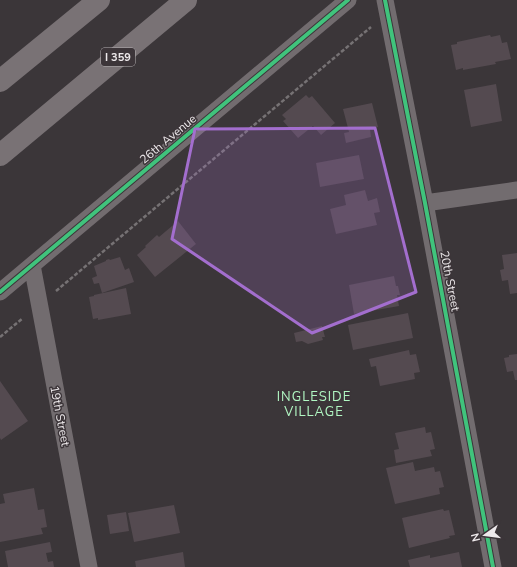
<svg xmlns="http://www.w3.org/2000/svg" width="517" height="567" viewBox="0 0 517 567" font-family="'Nunito Sans',sans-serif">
	<rect width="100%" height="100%" fill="#3b3639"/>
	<path fill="#544a50" d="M490 35 491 37 500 35 502 43 507 42 511 59 495 62 496 64 463 70V68L456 70 451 45 457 44V42Z
		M496 84 502 121 471 127 464 90Z
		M306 95 309 98 312 96 335 123 321 135 313 126 298 138 283 121 286 119 282 115Z
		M372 103 378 127 370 129 371 137 346 143 344 133 349 132 343 109Z
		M359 155 364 179 320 187 316 163Z
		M365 190 368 201 377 198 380 212 374 213 377 225 336 234 330 209 346 205 344 195Z
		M178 221 196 244 155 277 137 255 146 247 145 246 157 235 159 237Z
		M517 253V293L510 294 508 280 502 281 500 270 504 269 502 255Z
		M120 257 125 270 129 268 134 282 102 293 99 283 94 284 92 278 97 276 94 266 106 261V260L109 259 110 260Z
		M394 276 396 286H398L400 295H397L399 306 354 314 349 285Z
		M126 288 131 314 98 320V318L93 319 89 297 94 296V295Z
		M408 313 413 338 353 350 348 325Z
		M322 326 325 337H322L323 340 308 344 302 341 296 342 294 333Z
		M409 350 410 355 416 354 420 372 414 373 415 379 380 386 376 366 371 367 369 359Z
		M517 354V380H515L513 371 507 372 504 358 509 357V355Z
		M0 381 28 421 1 440 0 438Z
		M425 427 426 433 431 432 435 449 430 450 432 456 396 463 394 450 399 449 395 433Z
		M413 462 415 471 434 467 435 472 440 471 444 487 439 488 440 494 395 504 386 468Z
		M34 488 38 510 44 509 47 527 41 528 43 534 0 542V504L5 503 3 494Z
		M174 505 180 533 134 542 128 513Z
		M443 509 444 511 449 510 455 535 449 536 450 538 409 548 402 518Z
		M126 512 129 531 110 534 107 515Z
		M50 542 52 552 46 553 48 562 53 561 54 567H8L5 551Z
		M183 552 185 567H136L135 561Z
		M459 552 462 567H410L408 560 430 555V558Z"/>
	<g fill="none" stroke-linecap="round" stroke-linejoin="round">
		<path stroke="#767274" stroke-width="2.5" stroke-dasharray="4 2" stroke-linecap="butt" d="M56 291 371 27
			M0 337 23 318"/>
		<path stroke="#726c6f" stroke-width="17" d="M385 0 425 203 493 567
			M425 203 517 190
			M32 265 89 567
			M0 292 348 0"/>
		<path stroke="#797275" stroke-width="22" d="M0 81 99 0
			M0 155 186 0"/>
		<defs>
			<path id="cycleway" d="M385 0 425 203 493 567
				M0 292 348 0"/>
		</defs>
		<use href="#cycleway" stroke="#3c3539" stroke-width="6"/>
		<use href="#cycleway" stroke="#40c37c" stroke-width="4"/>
	</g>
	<path fill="#a36ece" fill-opacity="0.2" stroke="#a36ece" stroke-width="3" stroke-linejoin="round" d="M375 128 416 292 312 333 172 239 195 129Z"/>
	<g text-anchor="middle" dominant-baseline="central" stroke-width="3" stroke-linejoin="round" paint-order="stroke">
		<rect fill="#3c3539" stroke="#b8b3b6" stroke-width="1" x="101" y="48" width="34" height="18" rx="3"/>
		<g font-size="11" font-weight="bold" fill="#ede9eb">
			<text x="118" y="57">I 359</text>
		</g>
		<g font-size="12" fill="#ede9eb" stroke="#3c3539">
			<text transform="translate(168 139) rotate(-40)">26th Avenue</text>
			<text transform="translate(450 281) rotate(79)">20th Street</text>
			<text transform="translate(60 416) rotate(79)">19th Street</text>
		</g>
		<g font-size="13" letter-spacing="1" fill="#b1f8c3" stroke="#3c3539">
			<text x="314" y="397">INGLESIDE<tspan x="314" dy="15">VILLAGE</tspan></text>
		</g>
	</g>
	<g transform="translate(485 535) rotate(256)" stroke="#3c3539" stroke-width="3" paint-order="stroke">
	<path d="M0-3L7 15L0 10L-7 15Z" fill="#ede9eb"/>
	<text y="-6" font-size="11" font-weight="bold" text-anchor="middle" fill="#ede9eb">N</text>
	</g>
</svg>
